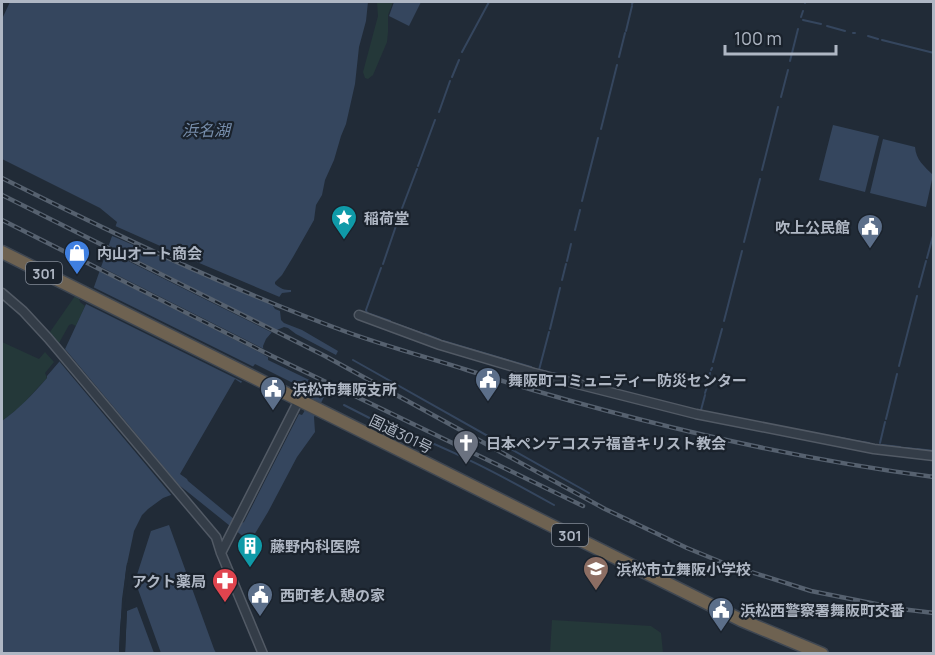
<svg xmlns="http://www.w3.org/2000/svg" width="935" height="655" viewBox="0 0 935 655" font-family="Manrope,'Noto Sans JP',sans-serif">
	<rect width="100%" height="100%" fill="#212b37"/>
	<path fill="#243839" d="M377 2H393L388 15V32L387 42 373 75 368 79 365 78 363 72 378 16Z
		M75 296 79 298 80 302 85 306 76 326 72 324 69 325 59 343 50 332Z
		M2 342 39 359 45 352 54 362 45 373 47 378 20 407 2 421Z
		M552 620 651 626 661 633 663 653H550Z"/>
	<path fill="#35465e" fill-rule="evenodd" d="M10 2H368L366 21 359 47 355 84 346 124 341 136 334 160 325 180 322 195 316 205 314 220 293 257 282 275 275 282V284C281 289 284 290 291 290V292L282 293 273 306 275 309 280 311 281 320 284 323 302 330 338 351 336 355 296 334 288 328 284 327 272 332 266 339 263 346 264 355 268 357V360L328 389 314 417 315 432 297 457 268 512 250 542 179 485 171 495 163 498 148 509 142 515 134 531 126 569 120 628 119 653H2V421C19 409 33 394 47 378V376L59 362 94 287 117 222 100 208 2 159V19ZM255 364 309 391V393L304 412 302 415 299 414 244 522 240 524 188 481 187 479 180 474 235 379 241 383Z
		M394 2H421L409 26 389 16Z
		M833 125 879 136 865 192 819 180Z
		M883 139 915 147C916 160 924 166 933 175L926 207 870 193Z
		M169 525 214 649 216 653H161L135 581 151 531Z
		M137 607 154 653 125 654 127 611Z"/>
	<path fill="#212b37" d="M113 225 185 257 282 298 277 306 282 309 110 235Z
		M106 245H108L279 332 275 334 106 250 105 249Z
		M99 266 266 350 267 353 271 358 97 270Z
		M91 286 256 368 254 370H252L245 383 84 303Z
		M65 349 179 485 173 497 59 361Z
		M127 563 130 564 124 609 127 608 125 653H119L122 599Z"/>
	<g fill="none" stroke-linecap="round" stroke-linejoin="round">
		<path stroke="#35465e" stroke-width="2" d="M805 3V2
			M632 4 633 2
			M801 17 803 11
			M803 20 821 24
			M827 26 845 31
			M626 31 632 6
			M853 33H855
			M868 36 878 39
			M882 40 934 53
			M462 52 489 2
			M619 57 625 33
			M790 61 798 29
			M452 77 459 60
			M781 97 788 70
			M439 112 450 81
			M601 129 617 65
			M418 166 435 120
			M762 170 778 107
			M582 201 598 138
			M401 211 417 169
			M575 230 580 210
			M744 242 760 179
			M927 258 934 232
			M567 261 571 244
			M383 264 398 220
			M381 268 366 310 367 313 390 321
			M562 280 566 264
			M919 287 926 261
			M724 321 742 251
			M393 323 421 333
			M550 329 560 288
			M425 334 440 340
			M443 341 531 367
			M353 360 589 493
			M713 362 722 329
			M899 366 917 296
			M539 370 549 332
			M539 370 548 372
			M711 370 712 368
			M552 373 558 374
			M561 375 590 383
			M708 381 710 373
			M705 393 708 384
			M344 405 393 430 396 429C450 448 504 477 554 505
			M701 410 705 395
			M886 419 897 374
			M836 437 851 440
			M855 441 869 443
			M880 443 885 422
			M882 445 900 447
			M905 448 915 449
			M917 449 934 451"/>
		<defs>
			<path id="minor" d="M2 293 23 311 48 338 216 537 221 553 263 654
				M359 315 440 345 534 373 696 414 874 449 934 456
				M221 553 299 400"/>
			<path id="highway" d="M2 252 741 620 822 654"/>
		</defs>
		<use href="#minor" stroke="#525a65" stroke-width="11"/>
		<use href="#highway" stroke="#3f4752" stroke-width="15"/>
		<use href="#minor" stroke="#343d48" stroke-width="8"/>
		<use href="#highway" stroke="#6e6251" stroke-width="12"/>
		<defs>
			<path id="rail" d="M2 178C114 234 227 288 344 331 385 346 426 357 467 370 619 418 775 456 934 477
				M2 195 325 356 605 509 687 548 726 564 811 591 901 609 934 613
				M2 220 272 356 583 506"/>
		</defs>
		<use href="#rail" stroke="#56616f" stroke-width="4.5"/>
		<use href="#rail" stroke="#1a222c" stroke-width="2" stroke-dasharray="7" stroke-linecap="butt"/>
	</g>
	<defs>
		<symbol id="sight-pin" viewBox="-11 -11 22 30"><path d="M0 17L-7.5 6A9.5 9.5 0 1 1 7.5 6Z" fill="#0f9aa8" stroke="#1a222c"/><path d="M0-6L1.8-2.2L6-1.7L2.9 1.2L3.7 5.4L0 3.3L-3.7 5.4L-2.9 1.2L-6-1.7L-1.8-2.2Z" fill="#fff"/></symbol>
		<symbol id="civic-pin" viewBox="-11 -11 22 30"><path d="M0 17L-7.5 6A9.5 9.5 0 1 1 7.5 6Z" fill="#5c6f8a" stroke="#1a222c"/><path d="M-.6-6.5H3V-4.5H.6V-3L4-1V1h2V6H-6V1h2V-1L-.6-3ZM-1.2 2.5V6h2.4V2.5Z" fill="#fff"/></symbol>
		<symbol id="shop-pin" viewBox="-11 -11 22 30"><path d="M0 17L-7.5 6A9.5 9.5 0 1 1 7.5 6Z" fill="#3f7fe0" stroke="#1a222c"/><path d="M-5-2.5h2.3a2.7 3.5 0 0 1 5.4 0H5L5.5 6h-11ZM-1.5-2.5h3a1.5 2.3 0 0 0-3 0Z" fill="#fff"/></symbol>
		<symbol id="church-pin" viewBox="-11 -11 22 30"><path d="M0 17L-7.5 6A9.5 9.5 0 1 1 7.5 6Z" fill="#6b7280" stroke="#1a222c"/><path d="M-1.2-6h2.4v3.5h3.3v2.4h-3.3V6h-2.4V-.1h-3.3v-2.4h3.3Z" fill="#fff"/></symbol>
		<symbol id="building-pin" viewBox="-11 -11 22 30"><path d="M0 17L-7.5 6A9.5 9.5 0 1 1 7.5 6Z" fill="#0f9aa8" stroke="#1a222c"/><path d="M-4-6H4V6H1V3H-1V6H-4ZM-2.5-4.3h1.7v1.8h-1.7ZM.8-4.3h1.7v1.8H.8ZM-2.5-1h1.7V.8h-1.7ZM.8-1h1.7V.8H.8Z" fill="#fff"/></symbol>
		<symbol id="school-pin" viewBox="-11 -11 22 30"><path d="M0 17L-7.5 6A9.5 9.5 0 1 1 7.5 6Z" fill="#8d6e63" stroke="#1a222c"/><path d="M0-5L7-2L0 1L-7-2ZM-4 1L0 2.5L4 1V4Q0 6-4 4Z" fill="#fff"/></symbol>
		<symbol id="pharmacy-pin" viewBox="-11 -11 22 30"><path d="M0 17L-7.5 6A9.5 9.5 0 1 1 7.5 6Z" fill="#e0444e" stroke="#1a222c"/><path d="M-2-6h4v4h4v4h-4v4h-4v-4h-4v-4h4Z" fill="#fff"/></symbol>
	</defs>
	<g fill-rule="evenodd">
		<use href="#sight-pin" x="329" y="203" width="30" height="40"/>
		<use href="#civic-pin" x="855" y="212" width="30" height="40"/>
		<use href="#shop-pin" x="62" y="238" width="30" height="40"/>
		<use href="#civic-pin" x="473" y="365" width="30" height="40"/>
		<use href="#civic-pin" x="258" y="374" width="30" height="40"/>
		<use href="#church-pin" x="451" y="428" width="30" height="40"/>
		<use href="#building-pin" x="235" y="531" width="30" height="40"/>
		<use href="#school-pin" x="581" y="554" width="30" height="40"/>
		<use href="#pharmacy-pin" x="210" y="566" width="30" height="40"/>
		<use href="#civic-pin" x="245" y="580" width="30" height="40"/>
		<use href="#civic-pin" x="706" y="595" width="30" height="40"/>
	</g>
	<g text-anchor="middle" dominant-baseline="central" stroke-width="4.5" stroke-linejoin="round" paint-order="stroke">
		<g fill="#1a222c" stroke="#828a96" stroke-width="1.5">
			<rect x="26" y="262" width="36" height="22" rx="4.5"/>
			<rect x="552" y="524" width="36" height="22" rx="4.5"/>
		</g>
		<g font-size="14" font-weight="bold" fill="#afb7c4">
			<text x="44" y="273">301</text>
			<text x="570" y="535">301</text>
		</g>
		<g font-size="15" font-weight="bold" fill="#afb7c4" stroke="#1a222c" text-anchor="start">
			<text x="364" y="218">稲荷堂</text>
			<text x="850" y="227" text-anchor="end">吹上公民館</text>
			<text x="97" y="253">内山オート商会</text>
			<text x="508" y="380">舞阪町コミュニティー防災センター</text>
			<text x="292" y="389">浜松市舞阪支所</text>
			<text x="486" y="443">日本ペンテコステ福音キリスト教会</text>
			<text x="270" y="546">藤野内科医院</text>
			<text x="616" y="569">浜松市立舞阪小学校</text>
			<text x="206" y="581" text-anchor="end">アクト薬局</text>
			<text x="280" y="595">西町老人憩の家</text>
			<text x="740" y="610">浜松西警察署舞阪町交番</text>
		</g>
		<g font-size="15" fill="#afb7c4" stroke="#1a222c">
			<text transform="translate(401 434) rotate(26)">国道301号</text>
		</g>
		<g font-size="16" font-style="italic" fill="#778eac" stroke="#1a222c">
			<text x="206" y="130">浜名湖</text>
		</g>
	</g>
	<rect width="935" height="655" fill="none" stroke="#afb7c4" stroke-width="6"/>
	<path d="M725 45v9h111v-9" fill="none" stroke="#afb7c4" stroke-width="3"/>
	<text x="734" y="45" font-size="18" fill="#afb7c4" stroke="#1a222c" stroke-width="4.5" paint-order="stroke">100 m</text>
</svg>
